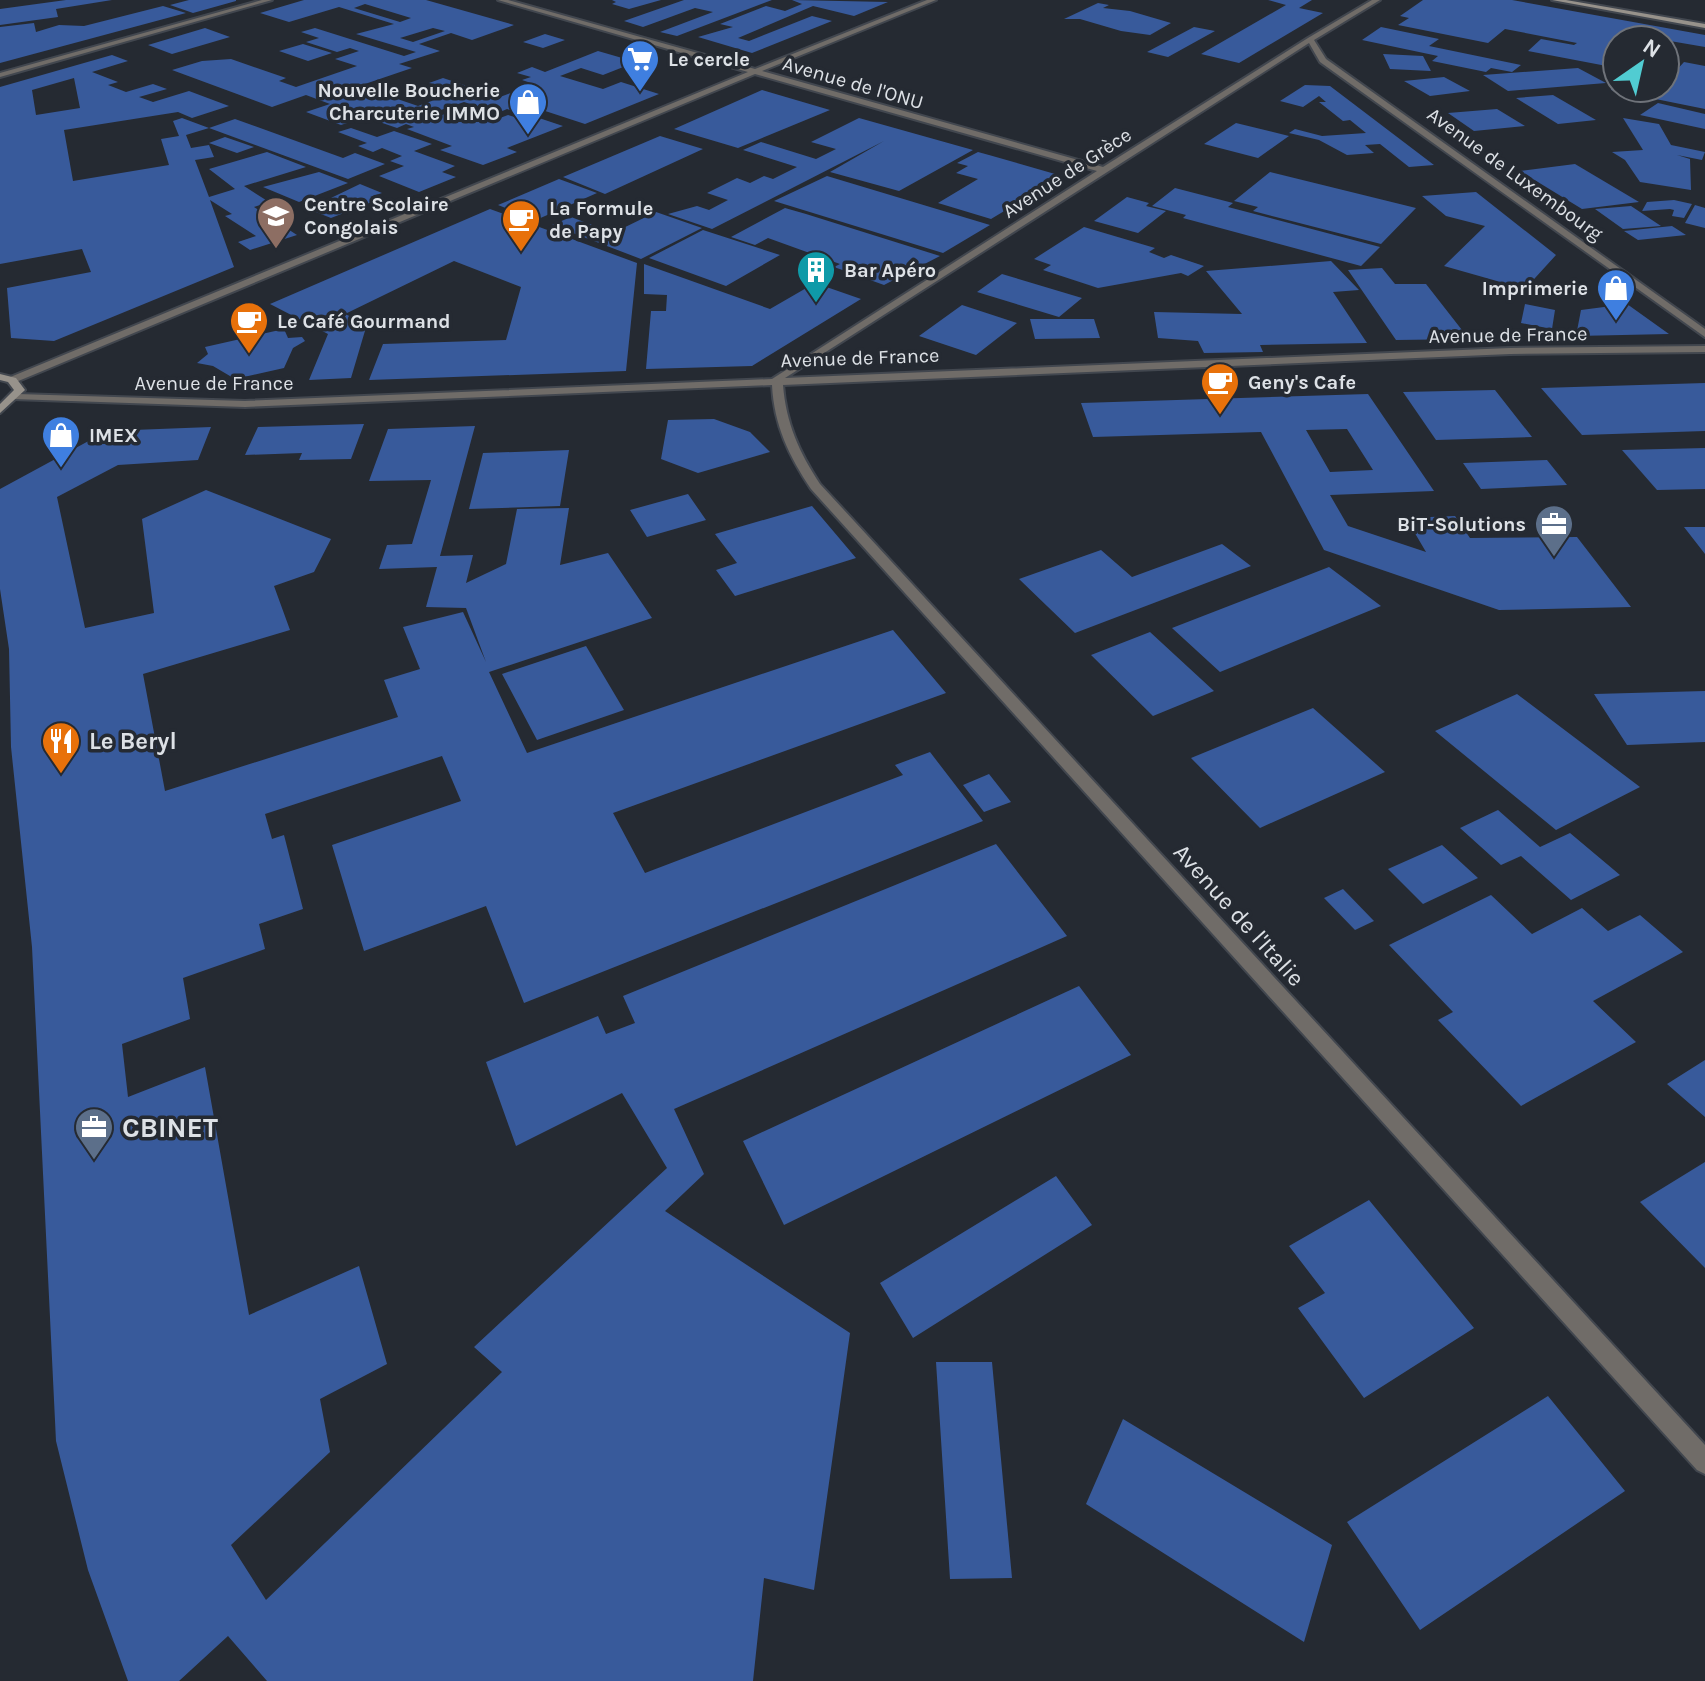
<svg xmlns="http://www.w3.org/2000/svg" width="1705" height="1681" viewBox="0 0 1705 1681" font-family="Karla,sans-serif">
	<rect width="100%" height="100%" fill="#252a32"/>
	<path fill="#385a9b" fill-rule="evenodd" d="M112 0 56 9 58 17 0 25V9L66 0Z
		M189 0H236V1L193 13 170 5Z
		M304 0H426L514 25 472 40 451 33 419 44 440 51 399 64 412 68 359 86 418 106 456 92 429 83 443 78 500 97 534 84 522 80 531 77 517 73 532 67 545 72 598 51 636 62 603 75 581 68 560 76 603 89 621 82 659 94 585 124 536 108 522 114 507 109 498 113 464 102 435 112 442 115 464 107 500 118 508 115 521 119 530 115 563 126 507 148 517 152 483 165 440 150 452 146 407 129 414 127 406 124 397 128 365 117 341 125 306 112 330 104 306 95 272 107 172 70 202 61 231 59 286 78 279 81 296 87 357 66 335 59 359 51 350 48 337 52 306 42 319 38 301 32 315 28 404 56 416 52 356 34 394 24 339 7 289 22 260 13ZM365 4 411 18 400 22 354 8ZM433 28 445 31 413 42 400 38Z
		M612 0H661L629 9 612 4 616 2Z
		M684 0H772L677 36 660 32 713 12 695 8 643 27 624 21Z
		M792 0 888 2 854 16 813 6 738 38 749 41 812 16 832 21 752 53 698 37 733 27 720 24 766 6 785 11 802 4Z
		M1268 0H1312L1299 8 1323 13 1239 63 1201 54 1286 5Z
		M1423 0H1512L1705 35V47L1641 36 1637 40H1617V68L1528 51 1541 39 1574 45 1577 43 1505 29 1488 43 1398 25 1409 18 1400 16Z
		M1098 3 1109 5 1103 8 1130 11 1171 23 1150 35 1121 31 1080 19H1064Z
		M163 6 186 13 0 63V27L34 23 36 32 59 25 84 26Z
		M1194 27 1215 31 1168 57 1147 52Z
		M1381 27 1439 39 1429 46 1521 65 1512 72 1491 68 1486 72 1432 61 1438 56 1362 40Z
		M205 28 230 37 172 54 148 45Z
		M545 34 565 40 543 48 523 42Z
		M303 44 332 53 308 61 279 51Z
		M1383 54 1423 56 1431 71 1390 69Z
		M112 55 128 61 92 72 118 82 108 85 126 92 153 84 167 89 139 97 153 102 189 91 229 106 192 118 178 112 64 130 73 181 169 165 161 139 179 136 173 121 182 118 209 128 186 135 191 148 209 145 214 157 195 160 209 197 235 189 209 169 267 152 306 167 244 186 269 202 254 207 297 235 250 250 238 242 256 236 225 216 232 214 210 200 234 267 54 341 11 338 7 288 91 272 82 249 0 264V87ZM74 78 80 108 36 115 32 90Z
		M1684 62 1705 66V109L1611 90 1616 69 1617 88H1665V73L1673 74Z
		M1578 68 1606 83 1508 91 1483 75Z
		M1444 77 1470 91 1430 96 1404 81Z
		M1305 85 1330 86 1434 165 1409 167 1380 144 1365 145 1374 153 1347 155 1319 140 1289 133 1295 129 1322 136 1366 133 1350 120 1343 121 1319 102H1326L1319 96 1303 107 1280 101Z
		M762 90 830 110 738 148 674 129Z
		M1553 95 1596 120 1558 124 1516 98Z
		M1658 103 1705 114V129L1640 115Z
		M1497 109 1525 126 1474 131 1448 113Z
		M859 118 973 150 899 191 830 172 884 141 712 229 668 214 697 206 709 210 728 200 707 193 737 178 750 183 764 176 773 179 797 167 743 150 761 142 816 159 836 149 811 142Z
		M1623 118 1659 124 1671 145 1705 152 1702 160 1677 155 1690 159 1691 190 1640 182 1625 160 1612 152 1643 150Z
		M235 119 343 158 355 153 385 164 348 179 209 128Z
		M1236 123 1289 136 1258 158 1204 144Z
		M351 128 377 137 394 131 432 144 414 151 455 166 442 172 456 177 419 192 379 176 404 166 390 161 402 156 382 148 373 152 358 146 367 143 338 132Z
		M660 136 703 149 605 194 563 177Z
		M225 137 254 147 237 153 209 143Z
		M978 152 989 155 1062 176 991 219 938 203 978 179 956 173 968 166 957 163Z
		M1575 164 1639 202 1582 209 1520 171Z
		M319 172 348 183 299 202 263 187Z
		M1270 172 1416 208 1381 244 1253 211 1258 207 1234 201Z
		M827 176 990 225 943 253 774 201Z
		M559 179 597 193 536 220 498 205Z
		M360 184 382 193 370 197 377 200 331 218 308 209Z
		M1175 188 1233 203 1228 207 1380 247 1361 266 1183 218 1186 215 1152 206Z
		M1476 192 1556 255 1525 289 1444 266 1485 226 1446 216 1422 196Z
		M1127 197 1149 203 1146 206 1166 211 1138 233 1094 221Z
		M1674 200 1692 204 1684 218 1672 216 1674 210 1670 209 1642 211 1647 202Z
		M1695 205 1705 208V228L1685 223Z
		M1631 206 1661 226 1623 229 1595 209Z
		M785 208 806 214 940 256 884 285 834 267 840 264 768 238 755 245 731 237Z
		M490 209 637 263 626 371 369 380 383 344 506 340 521 287 454 261 345 314 367 324 351 378 309 380 328 334 270 304Z
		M656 212 702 228 641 259 552 225 571 217 613 233Z
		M1672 226 1686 235 1638 240 1624 231Z
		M1084 227 1155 248 1149 252 1164 258 1171 255 1204 266 1188 276 1181 273 1098 288 1043 270 1051 265 1034 259Z
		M703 230 780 255 726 286 649 258Z
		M1331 261 1359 290 1333 292 1367 343 1260 345 1263 352 1204 353 1198 341 1158 338 1154 312 1242 314 1206 271Z
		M644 264 770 309 815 283 861 299 752 366 646 369 651 311H666L667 295 644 294Z
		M1382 268 1395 284H1426L1469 339 1396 340 1348 270Z
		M1002 274 1082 298 1059 317 977 292Z
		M1525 304 1555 310 1552 329 1521 323Z
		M1627 304 1669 334 1576 336 1581 310Z
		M962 305 1017 323 976 355 919 336Z
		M1030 319H1094L1100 338 1035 339Z
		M284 329 288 338 302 337 305 341 293 348 284 368 235 379 213 366 197 363 208 354 205 347Z
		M1705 383V431L1582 435 1541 388Z
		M1495 390 1532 437 1436 440 1403 392Z
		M1368 394 1434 491 1330 495 1348 526 1426 552 1406 518 1455 516 1470 538 1577 537 1631 607 1499 610 1324 550 1261 432 1093 437 1081 403ZM1347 429 1373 470 1330 472 1306 430Z
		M714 419 750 432 770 452 698 473 661 459 668 420Z
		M364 424 351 459 299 460 302 453 245 455 258 427Z
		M475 426 440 556 473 555 466 583 506 564 517 509 569 508 560 565 608 553 652 618 489 672 527 753 893 630 946 693 613 813 645 873 903 775 895 765 930 752 983 821 524 1003 486 906 364 951 332 845 461 801 442 756 265 814 272 839 284 835 303 909 259 924 265 949 183 978 190 1019 122 1044 128 1097 205 1067 249 1315 359 1266 387 1364 320 1399 330 1452 231 1545 266 1600 502 1372 474 1347 667 1168 622 1093 516 1146 486 1062 598 1016 606 1034 635 1023 623 996 996 844 1067 936 674 1109 704 1174 665 1211 850 1333 814 1590 764 1578 753 1681H267L228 1636 179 1681H128L88 1570 56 1441 32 947 11 747 9 649 0 589V489L107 431 211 427 198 460 118 465 57 497 85 628 154 613 142 519 206 490 331 539 314 572 274 586 290 630 143 674 165 791 398 717 384 680 420 669 403 627 463 612 486 662 466 608 426 607 437 567 379 569 387 545 412 544 431 480 369 481 388 429Z
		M1705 448V489L1657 490 1622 450Z
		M569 450 560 506 469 509 483 453Z
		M1547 460 1567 485 1481 489 1463 463Z
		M688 494 706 520 647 537 630 510Z
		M812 506 856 558 735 596 716 570 737 563 715 534Z
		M1684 527H1705V554Z
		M1222 544 1251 566 1075 633 1019 579 1101 550 1132 577Z
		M1329 567 1381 606 1220 672 1172 628Z
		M1150 632 1214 691 1153 716 1091 655Z
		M586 646 624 710 537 740 502 674Z
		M1705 691V742L1627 745 1594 694Z
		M1517 694 1640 787 1556 830 1435 731Z
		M1313 708 1385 772 1260 828 1191 758Z
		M989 774 1011 802 984 812 963 785Z
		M1498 810 1540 847 1570 833 1620 875 1571 900 1521 856 1501 865 1460 828Z
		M1442 845 1478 878 1423 904 1388 869Z
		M1343 889 1374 921 1355 930 1324 898Z
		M1491 895 1532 934 1582 908 1608 931 1640 915 1683 952 1593 1001 1636 1042 1521 1106 1438 1020 1453 1012 1389 945Z
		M1079 986 1131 1055 784 1225 743 1141Z
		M1705 1060V1117L1667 1084Z
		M1705 1162V1268L1640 1202Z
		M1056 1176 1092 1225 913 1338 880 1283Z
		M1369 1200 1474 1328 1364 1398 1298 1308 1325 1293 1289 1246Z
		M936 1362H992L1012 1578 950 1579Z
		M1548 1396 1625 1491 1420 1630 1347 1522Z
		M1123 1419 1332 1545 1304 1642 1086 1504Z"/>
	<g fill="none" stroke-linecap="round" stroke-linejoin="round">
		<defs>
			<path id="street" d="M262 0H272L0 77V73Z
				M498 0H508L755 69 927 0H936L762 71 1103 167 1308 38 1372 0H1380L1314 40 1326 59 1705 329V337L1320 62 1309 43 785 378 1510 348 1705 346V352L1510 354 783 385C786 423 799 452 820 484L1705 1445V1474L1697 1470 811 489C789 456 774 425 772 385L245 407 13 399 12 397 17 394 245 401 772 379 1097 171 755 74 16 382H8V378L748 72Z"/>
			<path id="secondary" d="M1552 0H1566L1705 24V28Z
				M0 374 16 378 25 390 0 413V404L14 390 8 382 0 380Z"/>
		</defs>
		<use href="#street" stroke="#42474f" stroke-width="4"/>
		<use href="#secondary" stroke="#42474f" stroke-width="4"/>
		<use href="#street" fill="#706c68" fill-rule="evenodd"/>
		<use href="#secondary" fill="#97928b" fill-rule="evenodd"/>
	</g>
	<defs>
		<symbol id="supermarket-pin" viewBox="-11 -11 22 30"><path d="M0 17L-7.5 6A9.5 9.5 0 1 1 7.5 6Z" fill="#3f7fe0" stroke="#252a32"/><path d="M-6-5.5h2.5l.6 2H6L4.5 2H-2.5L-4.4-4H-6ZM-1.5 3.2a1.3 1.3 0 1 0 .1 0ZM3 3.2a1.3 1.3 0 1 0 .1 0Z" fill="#fff"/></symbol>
		<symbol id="shop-pin" viewBox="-11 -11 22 30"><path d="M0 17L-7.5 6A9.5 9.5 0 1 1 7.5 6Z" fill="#3f7fe0" stroke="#252a32"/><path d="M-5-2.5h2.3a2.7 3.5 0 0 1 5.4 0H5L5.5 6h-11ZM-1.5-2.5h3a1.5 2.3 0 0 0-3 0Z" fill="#fff"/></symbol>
		<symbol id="school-pin" viewBox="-11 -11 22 30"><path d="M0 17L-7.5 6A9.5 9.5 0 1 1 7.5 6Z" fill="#8d6e63" stroke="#252a32"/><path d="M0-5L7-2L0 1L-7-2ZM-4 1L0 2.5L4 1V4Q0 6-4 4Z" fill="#fff"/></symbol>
		<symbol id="cafe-pin" viewBox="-11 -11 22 30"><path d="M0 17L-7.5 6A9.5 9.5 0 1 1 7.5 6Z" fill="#e8710a" stroke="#252a32"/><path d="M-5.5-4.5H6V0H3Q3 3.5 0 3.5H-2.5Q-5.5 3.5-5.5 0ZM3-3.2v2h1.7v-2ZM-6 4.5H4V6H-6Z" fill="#fff"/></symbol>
		<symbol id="building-pin" viewBox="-11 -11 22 30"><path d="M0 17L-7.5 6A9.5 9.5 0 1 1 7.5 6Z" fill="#0f9aa8" stroke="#252a32"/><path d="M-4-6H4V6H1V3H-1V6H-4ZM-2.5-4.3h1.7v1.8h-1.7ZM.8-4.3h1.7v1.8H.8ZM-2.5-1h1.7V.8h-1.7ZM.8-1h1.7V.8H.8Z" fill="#fff"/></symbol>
		<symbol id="office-pin" viewBox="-11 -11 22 30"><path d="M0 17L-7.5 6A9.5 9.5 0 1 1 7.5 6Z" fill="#5c6f8a" stroke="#252a32"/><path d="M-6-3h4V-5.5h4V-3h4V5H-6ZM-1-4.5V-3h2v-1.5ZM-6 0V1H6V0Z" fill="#fff"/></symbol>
		<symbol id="restaurant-pin" viewBox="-11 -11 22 30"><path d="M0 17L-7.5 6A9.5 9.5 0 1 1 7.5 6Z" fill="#e8710a" stroke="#252a32"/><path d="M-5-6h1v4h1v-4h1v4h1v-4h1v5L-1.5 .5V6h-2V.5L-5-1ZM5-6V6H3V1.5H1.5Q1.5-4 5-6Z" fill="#fff"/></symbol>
	</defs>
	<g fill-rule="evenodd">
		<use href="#supermarket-pin" x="618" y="37" width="44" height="60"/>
		<use href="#shop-pin" x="506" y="80" width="44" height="60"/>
		<use href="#school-pin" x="254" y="194" width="44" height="60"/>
		<use href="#cafe-pin" x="499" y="197" width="44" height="60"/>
		<use href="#building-pin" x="794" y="248" width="44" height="60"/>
		<use href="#shop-pin" x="1594" y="266" width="44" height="60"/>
		<use href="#cafe-pin" x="227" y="299" width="44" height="60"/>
		<use href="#cafe-pin" x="1198" y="360" width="44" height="60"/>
		<use href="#shop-pin" x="39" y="413" width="44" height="60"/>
		<use href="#office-pin" x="1532" y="502" width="44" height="60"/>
		<use href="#restaurant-pin" x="39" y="719" width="44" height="60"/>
		<use href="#office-pin" x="72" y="1105" width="44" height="60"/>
	</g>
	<g text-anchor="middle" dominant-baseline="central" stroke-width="7" stroke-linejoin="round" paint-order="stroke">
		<g font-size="20" font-weight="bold" fill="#dde1e6" stroke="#252a32" text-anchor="start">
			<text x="668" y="59">Le cercle</text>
			<text x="500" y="90" text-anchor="end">Nouvelle Boucherie<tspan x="500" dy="23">Charcuterie IMMO</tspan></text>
			<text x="304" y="204">Centre Scolaire<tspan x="304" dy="23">Congolais</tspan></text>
			<text x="549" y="208">La Formule<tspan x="549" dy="23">de Papy</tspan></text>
			<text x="844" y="270">Bar Apéro</text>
			<text x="1588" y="288" text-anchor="end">Imprimerie</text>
			<text x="277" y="321">Le Café Gourmand</text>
			<text x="1248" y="382">Geny's Cafe</text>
			<text x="89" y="435">IMEX</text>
			<text x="1526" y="524" text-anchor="end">BiT-Solutions</text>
		</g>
		<g font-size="20" fill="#dde1e6" stroke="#252a32">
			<text transform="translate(853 83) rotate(16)">Avenue de l'ONU</text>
			<text transform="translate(1067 173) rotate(-33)">Avenue de Grèce</text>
			<text transform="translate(1515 174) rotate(36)">Avenue de Luxembourg</text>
			<text transform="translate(1508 335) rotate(-1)">Avenue de France</text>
			<text transform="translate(860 358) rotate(-2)">Avenue de France</text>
			<text x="214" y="383">Avenue de France</text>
		</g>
		<g font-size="24" font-weight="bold" fill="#dde1e6" stroke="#252a32" text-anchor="start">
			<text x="89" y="741">Le Beryl</text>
		</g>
		<g font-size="24" fill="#dde1e6" stroke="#252a32">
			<text transform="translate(1239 915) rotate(48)">Avenue de l'Italie</text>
		</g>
		<g font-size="28" font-weight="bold" fill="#dde1e6" stroke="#252a32" text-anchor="start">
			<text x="122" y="1127">CBINET</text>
		</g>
	</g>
	<g transform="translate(1641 64) rotate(34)"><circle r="38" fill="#252a32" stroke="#6f737a" stroke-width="2"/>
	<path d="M0-6L14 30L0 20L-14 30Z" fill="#51ccd2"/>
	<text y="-12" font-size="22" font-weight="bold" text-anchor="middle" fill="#dde1e6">N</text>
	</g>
</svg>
